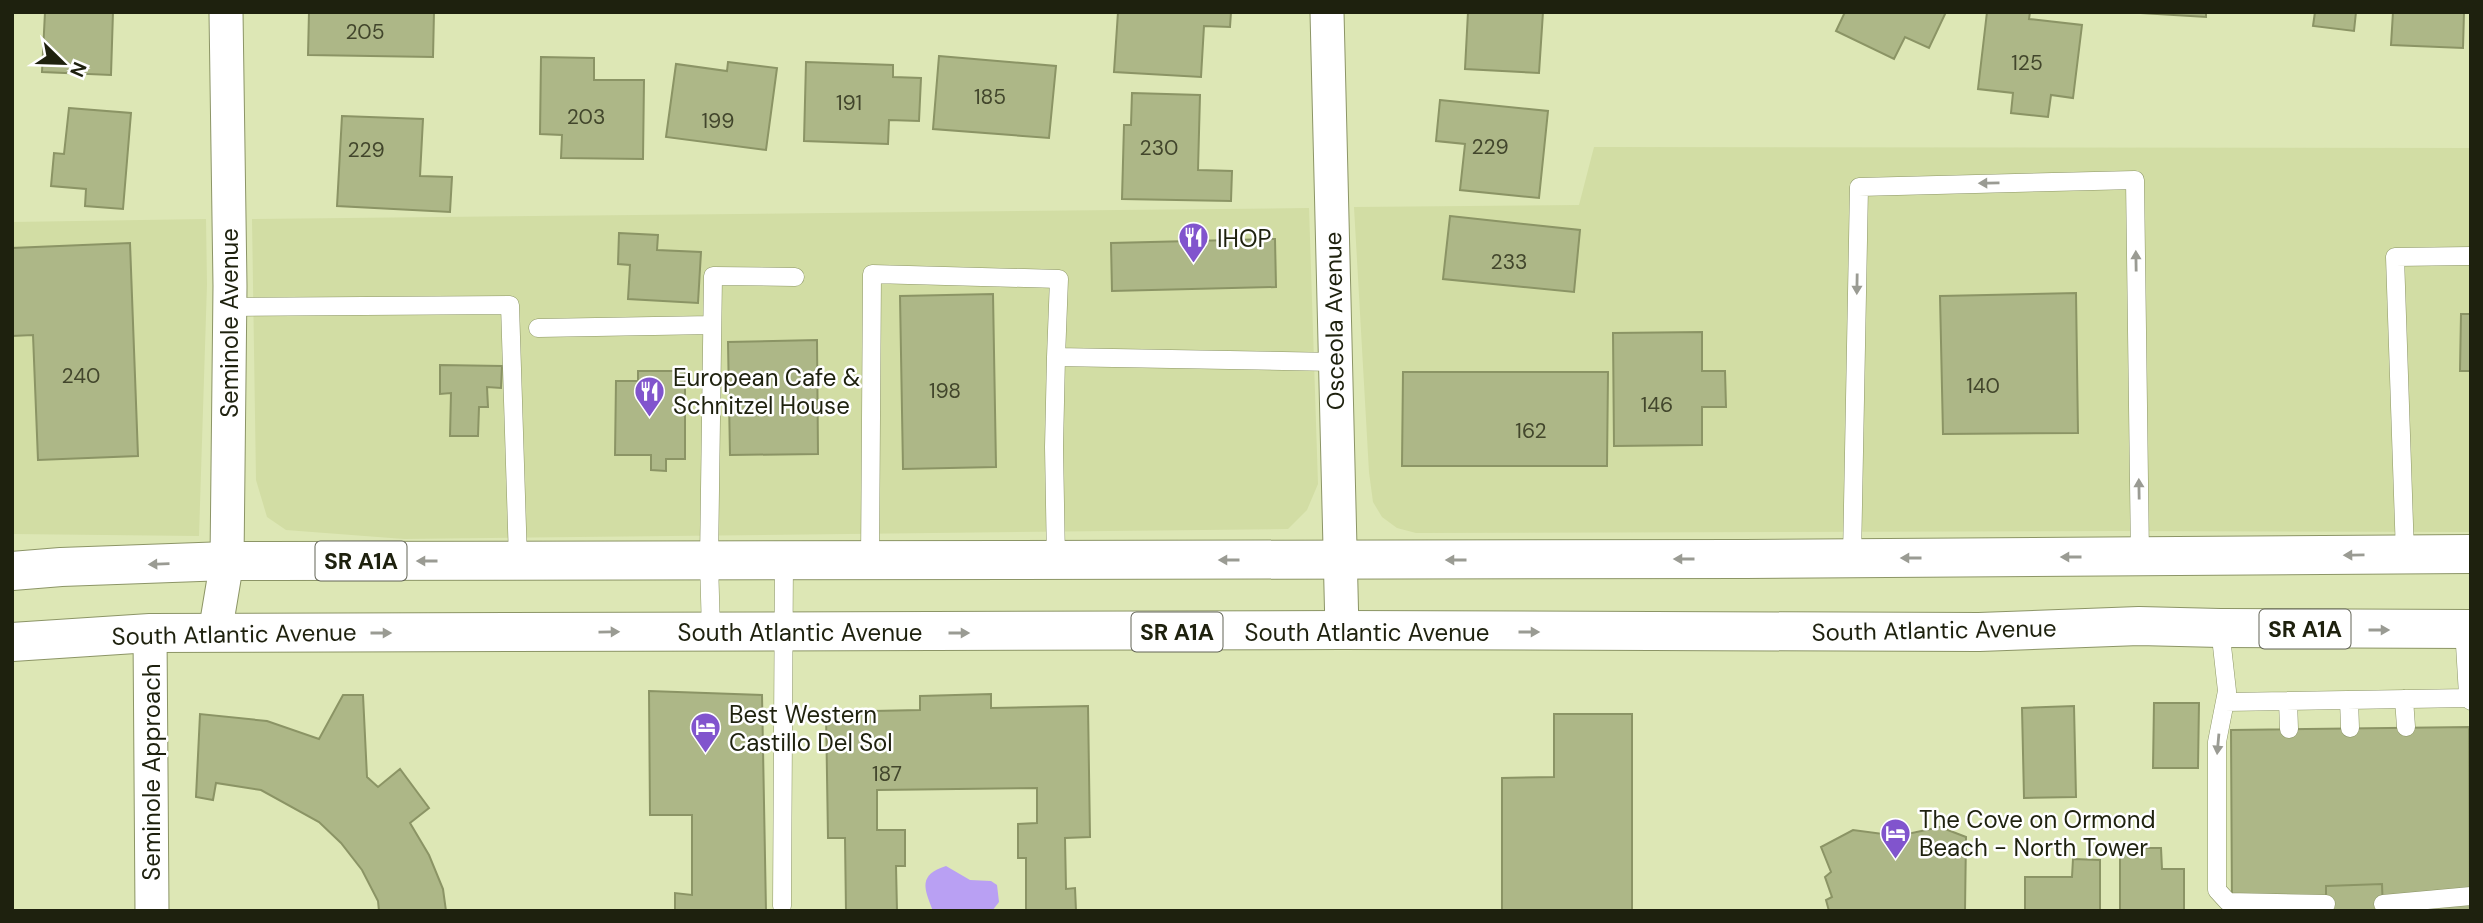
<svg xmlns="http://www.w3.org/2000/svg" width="2483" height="923" viewBox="0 0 2483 923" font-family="'DM Sans',sans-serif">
	<rect width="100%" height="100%" fill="#dde7b5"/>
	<path fill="#d2dda4" d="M1594 147 2471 148V532L2116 531 1416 533 1397 528 1382 517 1373 502 1369 472 1354 207 1579 205Z
		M1309 208 1318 484 1307 510 1288 529 404 539 286 530 267 517 256 480 252 219Z
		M206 219 207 284 199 536 12 534V222Z"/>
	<path fill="#b9a0f3" d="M946 866 970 880 991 881 997 885 999 902 992 911H933C924 888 918 875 946 866Z"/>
	<path fill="#adb787" stroke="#8b9465" stroke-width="2" d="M45 12H113L111 75 42 72Z
		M309 12H434L433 57 308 55Z
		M1118 12H1231L1230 27 1204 26 1201 77 1114 72Z
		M1468 12H1543L1539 73 1465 69Z
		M1845 12H1946L1929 48 1905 37 1894 59 1836 31Z
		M1987 12H2030L2029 19 2082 25 2073 98 2051 95 2048 117 2011 113 2013 93 1978 89Z
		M2124 12H2206V17Z
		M2315 12H2356L2354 31 2313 26Z
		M2393 12H2464L2463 48 2391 45Z
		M939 56 1056 66 1049 138 933 129Z
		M541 57 594 58V80H644L643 159 561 158 562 135 540 134Z
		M728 62 777 68 766 150 666 137 676 64 727 71Z
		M806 62 893 65V77L921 78 919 121 889 120 888 144 804 141Z
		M1132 93 1200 95 1198 170 1232 171 1231 201 1122 199 1124 125H1131Z
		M1440 100 1548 111 1539 198 1460 190 1465 144 1436 141Z
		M69 108 131 113 123 209 85 206 86 189 51 186 54 153 64 154Z
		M342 116 423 119 420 176 452 177 450 212 337 206Z
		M1450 216 1580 230 1574 292 1443 279Z
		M619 233 658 235 657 250 701 252 698 303 628 299 630 265 618 264Z
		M1275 239 1276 287 1112 291 1111 243Z
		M130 243 138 456 38 460 33 335 12 336V248Z
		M2076 293 2078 433 1943 434 1940 296Z
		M993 294 996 467 903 469 900 296Z
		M2461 314H2471V371H2460Z
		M1702 332V371H1725L1726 407H1702V445L1614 446 1613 333Z
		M817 340 818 454 730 455 728 342Z
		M440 365 502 366 501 388 487 387 488 407H479L478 436H450L451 393 440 394Z
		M638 371H685V459H666V471L651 470V455H615L616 381H638Z
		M1403 372H1608L1607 466H1402Z
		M649 691 762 695 766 911H675V893L692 895V815H650Z
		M991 694V708L1088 706 1090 837 1065 838 1066 889 1075 888 1076 911H1026V858H1018V824L1037 823V788L877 790V830H905V866H896L897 911H846L845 838H828L826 712 920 710V696Z
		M343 695H363L367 777 378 787 400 769 429 808 410 823 429 855 443 889 446 911H379L378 901 362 870 341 843 319 822 261 790 216 783 213 800 196 797 200 714 267 721 319 739Z
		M2154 703H2199L2198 768H2153Z
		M2074 706 2076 797 2024 798 2022 708Z
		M1554 714H1632V911H1502V778L1554 777Z
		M2469 727 2470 911H2232L2231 730Z
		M1940 827 1966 837 1965 911H1829L1826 900 1832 897 1825 877 1831 872 1821 847 1853 830 1898 836Z
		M2120 848H2161L2162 869H2184V911H2120Z
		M2073 859 2100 860V911H2025V877H2072Z
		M2382 884 2383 911H2326V886Z"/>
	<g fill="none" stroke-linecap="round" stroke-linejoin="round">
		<defs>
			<path id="lane" d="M229 307 510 305 518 560
				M538 328 712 325
				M2405 554 2395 257 2471 256
				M1852 558 1859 187 2135 180 2140 557
				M1056 561 1054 447 1056 357 1335 362
				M870 562 872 274 1059 279 1056 357
				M2220 628 2227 691 2217 742V890L2228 902 2326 904
				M2464 628 2468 695 2471 701
				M711 632 709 561 713 276 795 277
				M2404 699 2406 727
				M2349 700 2350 728
				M2288 701 2289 729
				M2225 702 2469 698
				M2383 904 2471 896
				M782 906 784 559"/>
			<path id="street" d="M1327 12 1342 630
				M150 633 152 911
				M215 633 227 561 230 286 226 12"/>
			<path id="primary" d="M12 571 61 567 227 561 1745 559 2471 554
				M12 642 150 633 1342 630 1979 632 2139 626 2220 628 2471 629"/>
		</defs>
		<use href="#lane" stroke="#8c9566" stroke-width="19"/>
		<use href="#street" stroke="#8c9566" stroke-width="35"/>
		<use href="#primary" stroke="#8c9566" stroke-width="40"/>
		<use href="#lane" stroke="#fff" stroke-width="18"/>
		<use href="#street" stroke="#fff" stroke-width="33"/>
		<use href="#primary" stroke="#fff" stroke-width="38"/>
	</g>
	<defs><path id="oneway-solid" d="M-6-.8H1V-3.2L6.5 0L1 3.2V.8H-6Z" transform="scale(1.75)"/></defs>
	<g fill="#9a9b93">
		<use href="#oneway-solid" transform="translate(1989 183) rotate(179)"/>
		<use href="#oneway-solid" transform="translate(2136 261) rotate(-91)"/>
		<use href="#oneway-solid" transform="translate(1857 284) rotate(91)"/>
		<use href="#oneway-solid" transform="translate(2139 489) rotate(-91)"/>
		<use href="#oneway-solid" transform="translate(2354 555) rotate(179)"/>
		<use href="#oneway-solid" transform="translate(2071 557) rotate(180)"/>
		<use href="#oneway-solid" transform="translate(1911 558) rotate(180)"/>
		<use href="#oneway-solid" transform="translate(1684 559) rotate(180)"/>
		<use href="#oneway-solid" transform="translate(1229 560) rotate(180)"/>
		<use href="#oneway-solid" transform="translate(1456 560) rotate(-180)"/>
		<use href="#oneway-solid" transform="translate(427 561) rotate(180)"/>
		<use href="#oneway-solid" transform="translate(159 564) rotate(178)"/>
		<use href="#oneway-solid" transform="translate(2379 630)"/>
		<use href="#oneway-solid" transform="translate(609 632) rotate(-1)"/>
		<use href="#oneway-solid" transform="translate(1529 632)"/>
		<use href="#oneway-solid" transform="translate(381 633)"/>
		<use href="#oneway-solid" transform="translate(959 633)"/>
		<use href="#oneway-solid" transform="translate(2218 744) rotate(95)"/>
	</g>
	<defs>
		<symbol id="restaurant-pin" viewBox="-11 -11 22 30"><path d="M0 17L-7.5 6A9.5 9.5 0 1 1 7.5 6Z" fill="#8154cd" stroke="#fff"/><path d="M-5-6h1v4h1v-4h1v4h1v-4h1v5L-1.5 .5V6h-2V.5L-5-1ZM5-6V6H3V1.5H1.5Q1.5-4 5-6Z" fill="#fff"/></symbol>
		<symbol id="hotel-pin" viewBox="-11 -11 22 30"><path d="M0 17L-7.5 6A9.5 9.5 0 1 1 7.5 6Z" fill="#8154cd" stroke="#fff"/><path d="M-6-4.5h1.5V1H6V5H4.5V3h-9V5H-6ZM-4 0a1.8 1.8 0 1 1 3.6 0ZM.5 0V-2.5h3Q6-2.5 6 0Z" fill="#fff"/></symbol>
	</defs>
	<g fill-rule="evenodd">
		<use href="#restaurant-pin" x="1176" y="220" width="35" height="47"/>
		<use href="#restaurant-pin" x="632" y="374" width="35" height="47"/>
		<use href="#hotel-pin" x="688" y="710" width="35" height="47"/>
		<use href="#hotel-pin" x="1878" y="816" width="35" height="47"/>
	</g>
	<g text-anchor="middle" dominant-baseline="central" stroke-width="5" stroke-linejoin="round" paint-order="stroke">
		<g font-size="21" fill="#42462c">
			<text x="365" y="32">205</text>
			<text x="2027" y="63">125</text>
			<text x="990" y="97">185</text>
			<text x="849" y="103">191</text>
			<text x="586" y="117">203</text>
			<text x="718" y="121">199</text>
			<text x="1490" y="147">229</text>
			<text x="1159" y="148">230</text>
			<text x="366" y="150">229</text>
			<text x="1509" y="262">233</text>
			<text x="81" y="376">240</text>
			<text x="1983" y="386">140</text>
			<text x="945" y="391">198</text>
			<text x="1657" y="405">146</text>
			<text x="1531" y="431">162</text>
			<text x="887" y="774">187</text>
		</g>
		<g fill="#fff" stroke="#626456" stroke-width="2">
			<rect x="315.5" y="541.5" width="91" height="39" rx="5"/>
			<rect x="2259.5" y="609.5" width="91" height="39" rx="5"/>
			<rect x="1131.5" y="612.5" width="91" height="39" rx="5"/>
		</g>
		<g font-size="23" font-weight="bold" fill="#1e210e">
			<text x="361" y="561">SR A1A</text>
			<text x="2305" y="629">SR A1A</text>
			<text x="1177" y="632">SR A1A</text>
		</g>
		<g font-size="24" fill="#1e210e" stroke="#fff" text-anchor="start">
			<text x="1217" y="238">IHOP</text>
			<text x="673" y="377">European Cafe &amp;<tspan x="673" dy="28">Schnitzel House</tspan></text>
			<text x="729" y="714">Best Western<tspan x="729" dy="28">Castillo Del Sol</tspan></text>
			<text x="1919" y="819">The Cove on Ormond<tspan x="1919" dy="28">Beach - North Tower</tspan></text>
		</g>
		<g font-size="24" fill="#1e210e" stroke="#fff">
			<text transform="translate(1334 321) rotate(-91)">Osceola Avenue</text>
			<text transform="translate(229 323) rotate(-90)">Seminole Avenue</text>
			<text transform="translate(1934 630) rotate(-1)">South Atlantic Avenue</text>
			<text x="800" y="632">South Atlantic Avenue</text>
			<text x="1367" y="632">South Atlantic Avenue</text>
			<text transform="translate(234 634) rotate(-1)">South Atlantic Avenue</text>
			<text transform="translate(151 772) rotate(-90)">Seminole Approach</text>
		</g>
	</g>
	<rect width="2483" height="923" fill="none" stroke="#1e210e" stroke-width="28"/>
	<g transform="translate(63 63) rotate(113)" stroke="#ffffff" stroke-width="5" paint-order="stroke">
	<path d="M0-5L12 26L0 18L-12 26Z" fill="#1e210e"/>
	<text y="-10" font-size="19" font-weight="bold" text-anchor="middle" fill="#1e210e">N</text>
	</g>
</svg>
